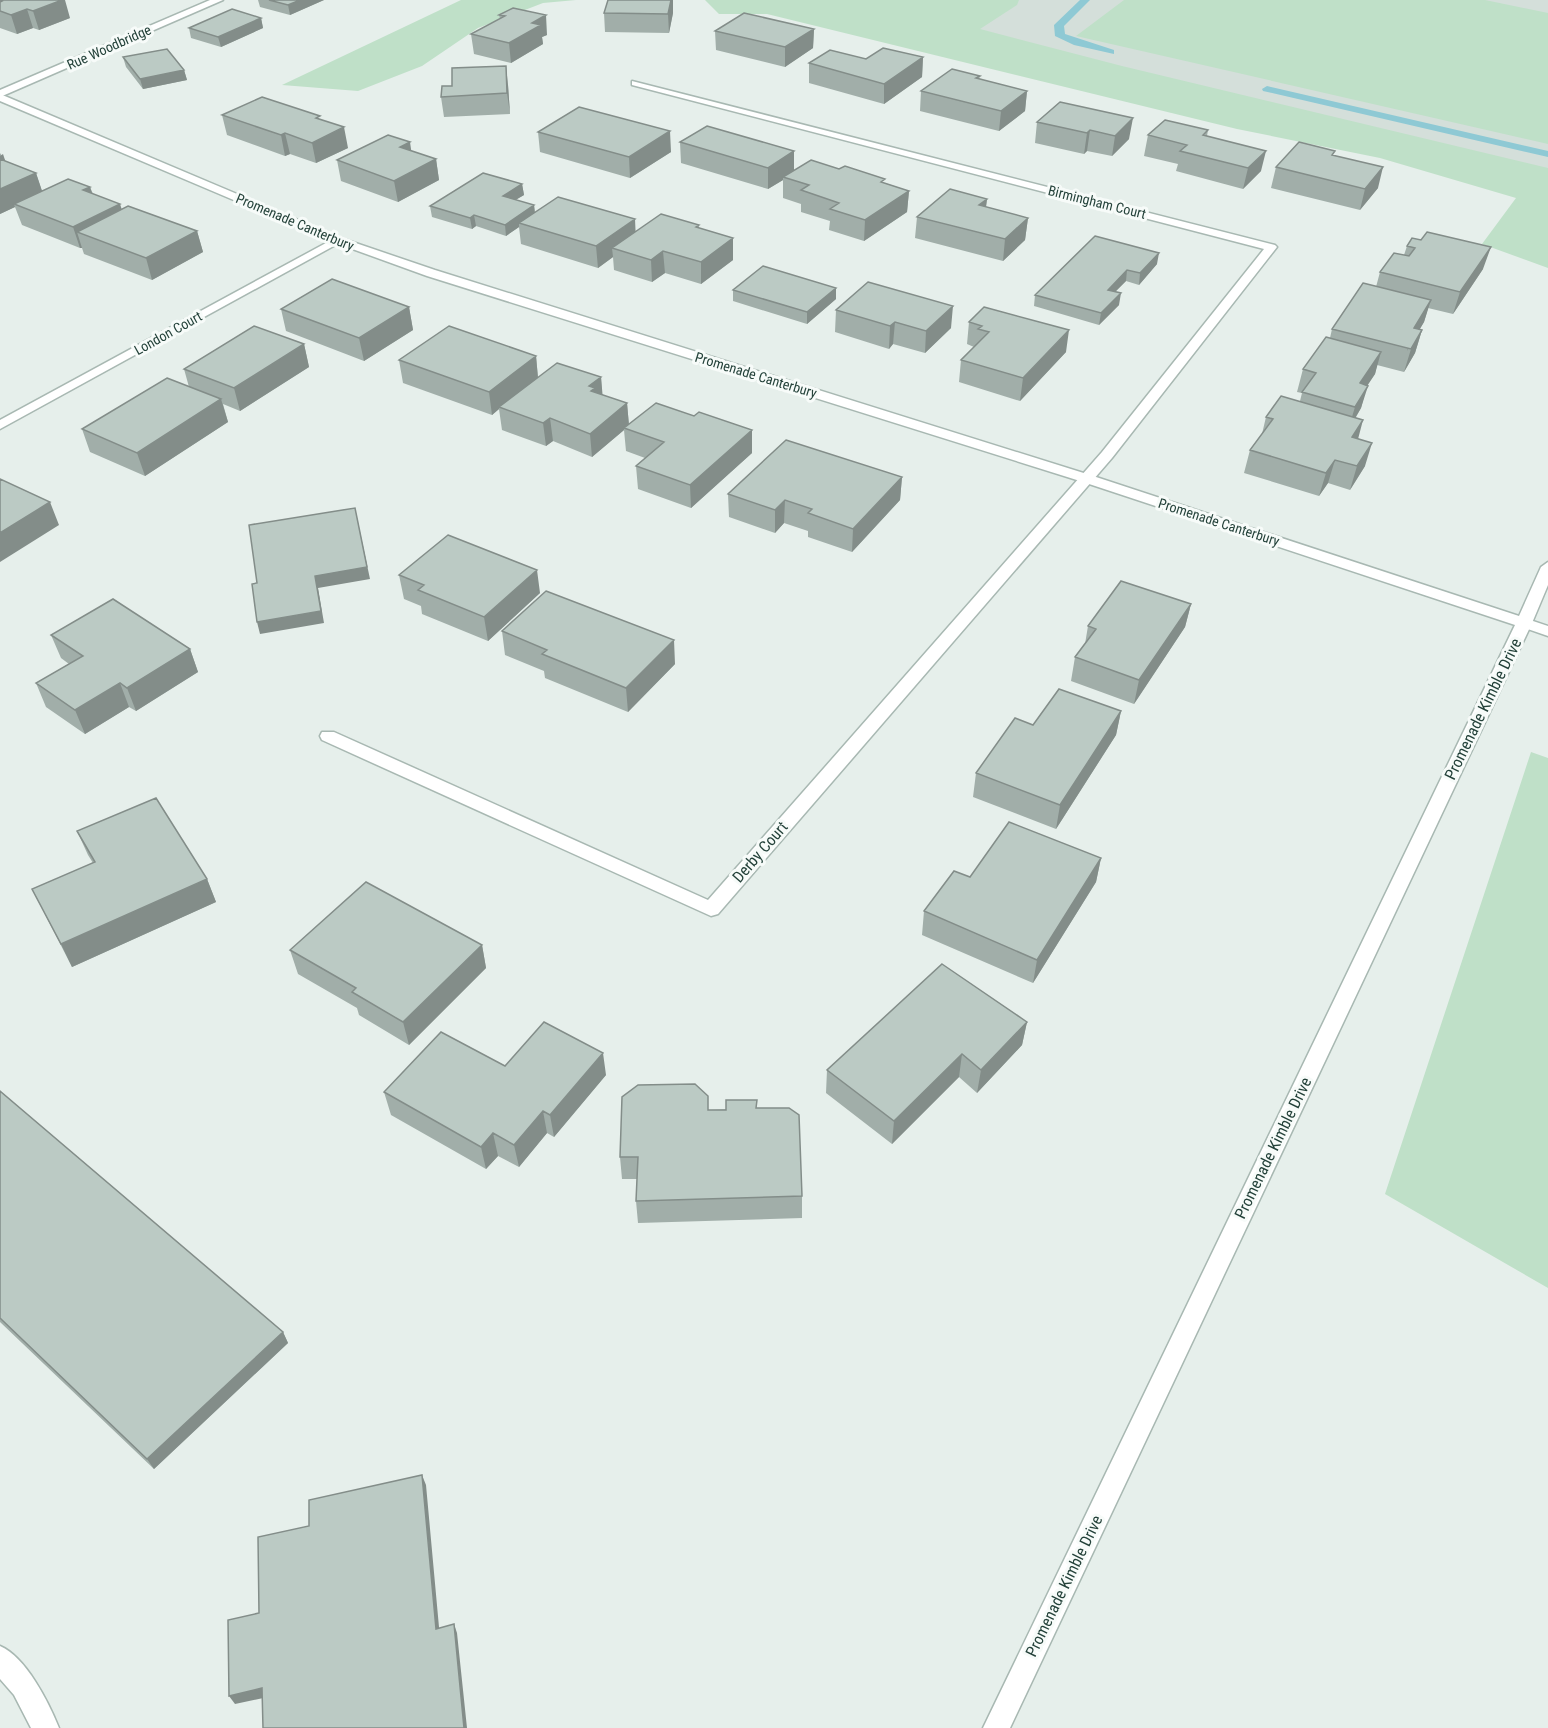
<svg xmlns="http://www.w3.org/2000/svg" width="1548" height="1728" viewBox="0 0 1548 1728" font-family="'Roboto Condensed',sans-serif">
	<rect width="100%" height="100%" fill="#e6efeb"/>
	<path fill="#d4dfda" d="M772 0H1548V179Z"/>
	<path fill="#bfe0c8" d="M461 0H576L543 3 478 28 422 66 358 91 282 85Z
		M705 0H1019L1017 5 980 29 1122 66 1548 168V268L1482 244 1516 198 1380 158 1237 129 767 14H719Z
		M1124 0H1485L1548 13V144L1076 36Z
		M1531 752 1548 758V1288L1385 1194Z"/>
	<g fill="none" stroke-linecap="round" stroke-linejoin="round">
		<path fill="#8ec9d4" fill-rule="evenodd" d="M1080 0H1090L1064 26 1065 34 1114 50V54L1074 45 1055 36 1054 25Z
			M1267 86 1548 151V157L1263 91 1262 89Z"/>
		<defs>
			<path id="minor" d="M210 0H223L0 97V90Z
				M632 81 1275 245 1277 247 1112 458 718 914 711 916 322 740 320 736 322 732H334L708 900 1102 452 1264 249 632 85Z
				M337 237 343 240 341 242 0 429V420Z
				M1524 618 1548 626V636L1519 626 1516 623Z
				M0 1646C26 1657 49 1703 59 1728H31L14 1695 0 1679Z"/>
			<path id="tertiary" d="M0 94 341 238 435 270 1090 475 1519 616 1541 567 1548 562V585L1532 623 1010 1728H983L1515 625 1080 481 427 276 333 242 0 101Z"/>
		</defs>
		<use href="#minor" stroke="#a8b8b2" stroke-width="3"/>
		<use href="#tertiary" stroke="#a8b8b2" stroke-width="3"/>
		<use href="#minor" fill="#fff" fill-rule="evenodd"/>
		<use href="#tertiary" fill="#fff" fill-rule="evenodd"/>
	</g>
	<path fill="#a1aea9" d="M0 0 70 18 39 30 33 28 17 34 0 28Z
		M258 0H324L290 15 260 7Z
		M608 0H673V13L669 33 605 32 604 13Z
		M513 8 547 35 542 37 543 44 511 63 474 54 471 34 500 19 499 15Z
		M261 18 263 28 221 47 191 38 189 28Z
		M814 29 813 48 785 67 716 50 715 31Z
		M123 57 184 70 187 80 143 89 126 67Z
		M923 57 922 77 884 104 809 83V63L866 59Z
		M980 76 979 79 1027 91 1025 111 999 131 920 111 921 91Z
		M508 85 510 114 444 117 441 97Z
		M1060 102 1129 139 1112 156 1087 151 1084 154 1035 143 1037 122Z
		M222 115 320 120 348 148 316 163 290 154 285 156 227 135Z
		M1208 130 1207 136 1261 171 1243 189 1176 171 1178 164 1144 156 1148 135Z
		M538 132 671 152 630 178 540 152Z
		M680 142 794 170 885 183 909 191 907 212 864 241 829 230 830 221 801 212V204L783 198V180L768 189 681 163Z
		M411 151 436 159 439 180 398 202 341 181 337 160Z
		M0 153 6 162 36 173 42 191 90 187 93 194 122 210 197 231 203 252 152 280 84 254 82 248H80L22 225 15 207 0 214Z
		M1334 155 1378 188 1360 210 1271 188 1276 167Z
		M522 184 524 195 515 200 534 205 535 212 636 232 699 225V228L733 238V260L701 284 665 273 652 282 614 270 613 257 598 268 521 244 519 227 506 236 476 226 472 229 432 217 430 206Z
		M987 199 986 207 1028 218 1025 240 1003 261 915 238 917 217Z
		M1095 236 1157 264 1139 285 1126 281 1115 292 1119 305 1099 325 1034 306 1035 295Z
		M1407 246 1483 269 1453 314 1428 308 1424 322 1419 330H1422L1415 353 1404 372 1377 365 1375 374 1367 385 1361 408 1356 417 1358 439 1365 466 1350 490 1328 483 1319 496 1244 473 1250 450 1262 434 1266 417 1300 401 1302 393 1297 392 1303 369 1330 338 1332 329 1376 287 1380 272 1404 255Z
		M733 290 836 299 807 324 733 301Z
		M409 307 413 330 364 361 286 331 281 309Z
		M836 310 951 328 925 353 893 344 889 349 835 332Z
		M969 322 1066 352 1020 401 959 382 961 360 974 347 967 344Z
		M304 344 309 367 240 411 223 404 228 422 145 476 90 452 82 429 189 387 184 369Z
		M536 356 538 377H601L602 395 627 403 629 425 752 453 691 508 638 489 636 466 645 458 626 451 624 430 592 457 553 441 546 446 502 430 499 409 492 415 403 383 399 360Z
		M902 477 900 500 852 552 808 537V531L784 523 775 533 729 517 728 494Z
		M399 575 540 593 488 641 422 614 421 606 404 599Z
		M1191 604 1185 627 1134 704 1071 681 1075 657 1085 644 1088 626Z
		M502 631 675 664 628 712 545 678 544 671 505 655Z
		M51 635 190 649 198 672 136 711 129 707 85 734 46 707 36 683 69 664 61 658Z
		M1121 711 1116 735 1056 829 973 797 976 773 1033 725Z
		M77 831 207 879 216 902 72 967 32 889 93 863 88 855Z
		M1101 858 1096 882 1033 983 922 935 924 911 970 877Z
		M482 945 486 968 409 1045 359 1015 357 1008 298 974 290 950Z
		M1027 1022 1022 1045 977 1093 959 1077 892 1144 826 1093 827 1070Z
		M505 1066 606 1075 554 1137 547 1133 519 1167 498 1156 486 1169 391 1115 384 1092Z
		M0 1091 283 1332 288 1343 154 1469 0 1322Z
		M757 1108 802 1196V1218L638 1223 636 1201 637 1179H622L620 1157 709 1110Z"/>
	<path fill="#838d89" d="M62 0H65L70 18 39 30 33 11Z
		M300 0H324L290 15 288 5Z
		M671 0H673V13L669 33 668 14Z
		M27 9 33 28 17 34 11 15Z
		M546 15 547 35 542 37 543 44 511 63 509 43 532 23Z
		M261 18 263 28 221 47 218 37Z
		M814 29 813 48 785 67V47Z
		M923 57 922 77 884 104V84Z
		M506 66 508 85 510 114 507 93Z
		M184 70 187 80 143 89 140 79Z
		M1027 91 1025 111 999 131 1001 111Z
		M1133 118 1129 139 1112 156 1115 136Z
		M344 127 348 148 316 163 312 143Z
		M1090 130 1087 151 1084 154 1087 133Z
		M670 131 671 152 630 178 629 157Z
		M285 133 290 154 285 156 281 135Z
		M410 142 413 163 400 147Z
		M794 151V172L783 177V180L768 189V168Z
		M1266 151 1261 171 1243 189 1248 168Z
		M3 154 10 175 0 172V156Z
		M436 159 439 180 398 202 394 181Z
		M1383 167 1378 188 1360 210 1365 189Z
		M36 173 43 194 14 204 15 207 0 214V189Z
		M522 184 524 195 504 207 503 196Z
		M90 187 97 208 83 190Z
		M909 191 907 212 864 241 865 220Z
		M987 199 984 221 979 205Z
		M120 204 127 225 77 232 82 248H80L73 227Z
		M534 205 535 216 519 223V227L506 236 505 225Z
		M474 215 476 226 472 229 470 218Z
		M1028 218 1025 240 1003 261 1005 239Z
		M635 219 636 241 612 248 613 257 598 268 596 246Z
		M197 231 203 252 152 280 146 258Z
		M733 238V260L701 284V262Z
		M1491 247 1483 269 1453 314 1460 292Z
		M663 251 665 273 652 282 651 260Z
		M1159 253 1157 264 1139 285 1140 273Z
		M1127 270 1126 281 1106 301 1108 290Z
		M836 288V299L807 324V312Z
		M1121 293 1119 305 1099 325 1101 313Z
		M1431 300 1424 322 1407 351 1414 328Z
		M953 306 951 328 925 353 926 331Z
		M409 307 413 330 364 361 359 338Z
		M895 322 893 344 889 349 890 326Z
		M1069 330 1066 352 1020 401 1023 378Z
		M1422 330 1415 353 1404 372 1411 349Z
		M304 344 309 367 240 411 234 388Z
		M1381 352 1375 374 1354 406 1360 383Z
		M536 356 538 379 499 407V409L492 415 489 392Z
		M601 377 603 400 596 405 589 386Z
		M1368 386 1361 408 1348 430 1355 407Z
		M221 399 228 422 145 476 137 453Z
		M627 403 629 426 624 428V430L592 457 590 434Z
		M550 418 553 441 546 446 543 423Z
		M1363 420 1357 443 1352 437Z
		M752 430V453L691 508 690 485Z
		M1372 443 1365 466 1350 490 1357 466Z
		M1335 460 1328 483 1319 496 1326 473Z
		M902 477 900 500 852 552 853 529Z
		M785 500 784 523 775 533V510Z
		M50 502 59 525 0 562V533Z
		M355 508 370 579 318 588 324 623 260 634 257 622 315 576Z
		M537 570 540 593 488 641 484 617Z
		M1191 604 1185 627 1134 704 1139 680Z
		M674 640 675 664 628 712 626 688Z
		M190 649 198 672 136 711 127 688Z
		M120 683 129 707 85 734 75 710Z
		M1121 711 1116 735 1056 829 1060 805Z
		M1101 858 1096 882 1033 983 1037 960Z
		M207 879 216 902 72 967 61 944Z
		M482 945 486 968 409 1045 403 1022Z
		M1027 1022 1022 1045 977 1093 981 1070Z
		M603 1053 606 1075 554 1137 550 1115Z
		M962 1054 959 1077 892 1144 894 1121Z
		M543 1111 547 1133 519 1167 514 1145Z
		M493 1133 498 1156 486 1169 481 1147Z
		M283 1332 288 1343 154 1469 147 1459Z
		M422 1475 426 1485 440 1638 436 1629Z
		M454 1624 457 1633 467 1728H464Z
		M262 1688 268 1697 235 1704 229 1696Z"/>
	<path fill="#bbcac4" stroke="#838d89" stroke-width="1.5" d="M0 0H62L33 11 27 9 11 15 0 11V2L2 1Z
		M269 0H300L288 5Z
		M608 0H671L668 14 604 13Z
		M513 8 546 15 532 23 541 25 509 43 471 34 505 16 499 15Z
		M232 9 261 18 218 37 189 28Z
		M744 13 814 29 785 47 715 31Z
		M883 48 923 57 884 84 809 63 830 50 866 59Z
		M167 49 184 70 140 79 123 57Z
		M506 66 507 93 441 97 442 86H452V68Z
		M952 69 980 76 976 78 1027 91 1001 111 921 91Z
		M262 97 320 116 316 118 344 127 312 143 285 133 281 135 222 115Z
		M1060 102 1133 118 1115 136 1090 130 1087 133 1037 122Z
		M579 107 670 131 629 157 538 132Z
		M1165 120 1208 130 1203 135 1266 151 1248 168 1180 151 1187 145 1148 135Z
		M707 126 794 151 768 168 680 142Z
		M388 135 410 142 400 147 436 159 394 181 337 160Z
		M1299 142 1335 151 1332 155 1383 167 1365 189 1276 167Z
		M0 159 36 173 0 189Z
		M811 160 839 169 845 166 885 179 881 182 909 191 865 220 830 209 839 203 801 190 809 185 783 177Z
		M483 173 522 184 503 196 534 205 505 225 474 215 470 218 430 206Z
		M68 179 90 187 83 190 120 204 73 227 14 204Z
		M950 189 987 199 979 205 1028 218 1005 239 917 217Z
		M558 197 635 219 596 246 519 223Z
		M128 206 197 231 146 258 77 232Z
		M661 214 699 225 696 227 733 238 701 262 663 251 651 260 612 248Z
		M1427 232 1491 247 1460 292 1380 272 1394 253 1409 256 1415 248 1407 246 1412 238 1421 240Z
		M1095 236 1159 253 1140 273 1127 270 1108 290 1121 293 1101 313 1035 295Z
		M763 266 836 288 807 312 733 290Z
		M332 279 409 307 359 338 281 309Z
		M868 282 953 306 926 331 895 322 890 326 836 310Z
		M1363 283 1431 300 1414 328 1422 330 1411 349 1332 329Z
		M984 307 1069 330 1023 378 961 360 989 332 978 329 982 326 969 322Z
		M254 326 304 344 234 388 184 369Z
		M449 326 536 356 489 392 399 360Z
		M1326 337 1381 352 1360 383 1368 386 1355 407 1302 392 1316 373 1303 369Z
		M557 363 601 377 589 386 595 388 591 391 627 403 590 434 550 418 543 423 499 407Z
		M167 378 221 399 137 453 82 429Z
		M1281 396 1363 420 1352 437 1372 443 1357 466 1335 460 1326 473 1250 450 1273 419 1266 417Z
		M656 403 694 416 699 412 752 430 690 485 636 466 664 442 624 428Z
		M786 440 902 477 853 529 808 513 812 509 785 500 775 510 728 494Z
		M0 479 50 502 0 533Z
		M355 508 367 567 315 576 321 611 257 622 252 584 257 583 249 525Z
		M448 535 537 570 484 617 418 590 424 585 399 575Z
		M1121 581 1191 604 1139 680 1075 657 1096 629 1088 626Z
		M546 591 674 640 626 688 542 654 547 650 502 631Z
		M113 599 190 649 127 688 120 683 75 710 36 683 83 656 51 635Z
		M1059 689 1121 711 1060 805 976 773 1015 718 1033 725Z
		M156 798 207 879 61 944 32 889 95 862 77 831Z
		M1009 822 1101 858 1037 960 924 911 954 871 970 877Z
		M366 882 482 945 403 1022 352 992 356 988 290 950Z
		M942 964 1027 1022 981 1070 962 1054 894 1121 827 1070Z
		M544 1022 603 1053 550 1115 543 1111 514 1145 493 1133 481 1147 384 1092 441 1032 505 1066Z
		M695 1084 708 1096V1110H726V1100H757L756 1108H789L799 1115 802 1196 636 1201 638 1157H620L622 1097 638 1085Z
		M0 1091 283 1332 147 1459 0 1318Z
		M422 1475 436 1629 454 1624 464 1728H263L262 1688 229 1696 228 1620 259 1613 258 1537 309 1526V1500Z"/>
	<g text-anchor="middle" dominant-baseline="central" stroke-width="6" stroke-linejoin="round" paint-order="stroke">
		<g font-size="14" fill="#24423a" stroke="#f7fbf9">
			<text transform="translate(109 47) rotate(-24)">Rue Woodbridge</text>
			<text transform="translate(1097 202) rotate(14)">Birmingham Court</text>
			<text transform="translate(295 222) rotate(23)">Promenade Canterbury</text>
			<text transform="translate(168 333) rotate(-29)">London Court</text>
			<text transform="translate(756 375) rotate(17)">Promenade Canterbury</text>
			<text transform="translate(1219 522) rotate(18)">Promenade Canterbury</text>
		</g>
		<g font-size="16" fill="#24423a" stroke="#f7fbf9">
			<text transform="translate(1483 709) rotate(-64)">Promenade Kimble Drive</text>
			<text transform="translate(760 852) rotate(-49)">Derby Court</text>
			<text transform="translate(1273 1148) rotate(-64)">Promenade Kimble Drive</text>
			<text transform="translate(1064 1586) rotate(-64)">Promenade Kimble Drive</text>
		</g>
	</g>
</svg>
